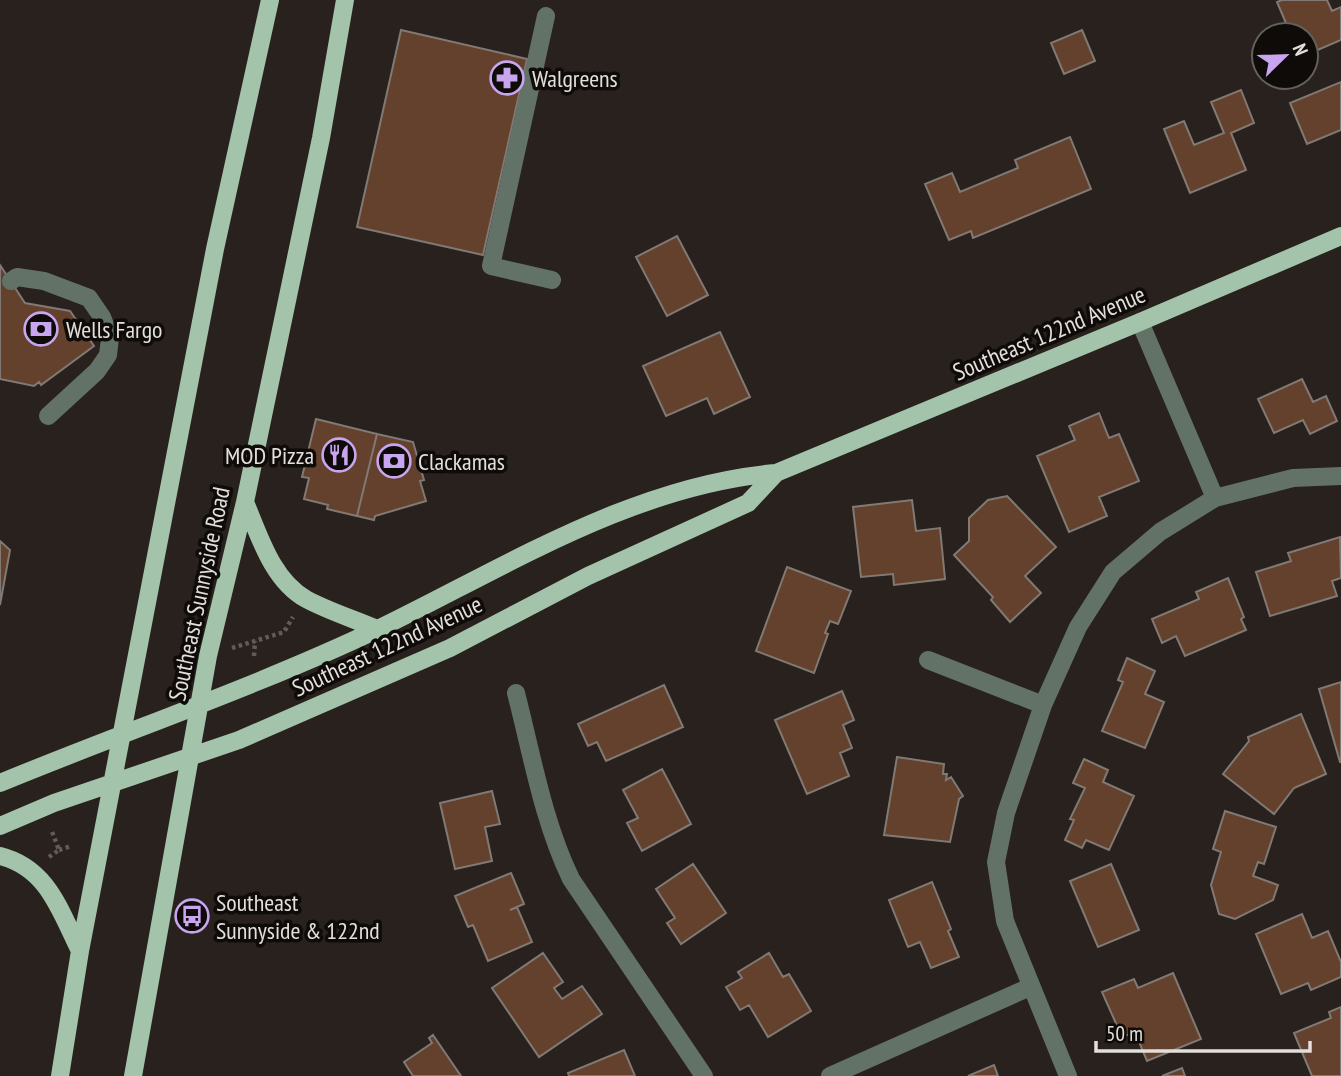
<svg xmlns="http://www.w3.org/2000/svg" width="1341" height="1076" viewBox="0 0 1341 1076" font-family="'PT Sans Narrow',sans-serif">
	<rect width="100%" height="100%" fill="#28211d"/>
	<path fill="#63412c" stroke="#817974" stroke-width="2" d="M1282 0H1327L1332 11 1341 7V40L1306 55V35H1291L1277 2Z
		M401 30 527 59 483 255 357 227Z
		M1082 30 1095 61 1064 74 1051 43Z
		M1341 82V130L1307 144 1290 103Z
		M1241 90 1254 123 1231 133 1246 170 1190 193 1164 129 1184 121 1194 145 1224 133 1211 102Z
		M1070 137 1091 189 973 238 971 231 949 240 925 184 952 173 960 192 1018 168 1015 160Z
		M677 236 708 295 667 316 636 257Z
		M0 265 25 303 70 311 94 346 41 385 39 382 34 386 0 379Z
		M720 332 750 397 714 414 707 398 666 416 643 366Z
		M1302 379 1313 402 1326 396 1337 421 1310 434 1303 420 1274 433 1258 399Z
		M1099 413 1109 438 1119 434 1139 481 1099 497 1107 516 1069 532 1037 456 1075 440 1069 426Z
		M316 419 377 434 357 516 327 509 328 505 304 499 309 478 302 477Z
		M377 434 413 442 424 480 420 481 426 501 375 516 374 520 357 516Z
		M1007 496 1056 547 1025 576 1041 593 1010 622 991 600 993 597 954 555 969 541V518L988 500Z
		M912 500 916 531 940 528 945 579 894 585 893 574 861 577 853 507Z
		M1340 537 1341 578 1332 581 1337 596 1270 616 1256 572 1291 561 1288 553Z
		M0 541 10 550 0 605Z
		M787 567 851 591 838 624 830 621 825 633 828 634 814 673 756 651Z
		M1228 578 1244 617 1241 619 1246 630 1185 656 1176 636 1162 643 1152 619 1199 599 1196 592Z
		M1127 658 1155 671 1145 694 1164 702 1145 748 1102 731 1123 682 1118 680Z
		M1341 682V762H1340L1319 689Z
		M664 685 683 727 606 761 597 742 588 746 578 724Z
		M842 691 854 720 843 725 852 748 840 753 849 776 807 794 775 720Z
		M1301 714 1326 774 1294 788 1274 814 1223 774 1249 741 1248 737Z
		M897 757 944 764 943 774H947L946 780 951 777 963 796 959 799 950 842 884 835Z
		M1084 759 1108 770 1103 782 1134 796 1109 850 1086 840 1082 848 1065 840 1074 820 1070 819 1085 788 1073 783Z
		M662 769 691 824 642 851 627 823 638 818 623 790Z
		M492 791 500 824 485 827 492 861 455 869 440 803Z
		M1225 811 1276 827 1264 864 1258 862 1253 876 1278 885 1273 900 1235 919 1219 914 1211 885 1221 852 1213 849Z
		M693 864 726 913 681 944 667 923 675 918 656 889Z
		M1111 864 1139 930 1098 947 1070 881Z
		M511 873 524 904 510 910 517 907 532 942 488 961 473 925 468 927 455 896Z
		M932 882 951 929 948 931 959 957 931 968 920 942 908 947 889 900Z
		M1302 914 1312 938 1328 931 1341 962V977L1311 990 1308 983 1281 994 1256 934Z
		M543 953 563 982 554 988 562 999 582 986 602 1014 539 1057 492 988Z
		M769 953 783 977 789 974 811 1011 768 1037 749 1005 740 1010 726 987 742 978 738 972Z
		M1173 973 1201 1039 1147 1061 1135 1032 1122 1037 1102 992 1134 979 1138 988Z
		M1341 1007V1076H1312L1294 1033 1331 1018 1329 1012Z
		M433 1035 461 1076H413L404 1062 432 1043 429 1038Z
		M624 1050 635 1076H569L568 1073Z
		M994 1065 998 1076H968Z
		M1182 1068 1185 1076H1162Z"/>
	<g fill="none" stroke-linecap="round" stroke-linejoin="round">
		<path stroke="#625c59" stroke-width="4.5" stroke-dasharray="3.5 3.5" stroke-linecap="butt" d="M232 648 284 632 293 617
			M254 656 255 641
			M59 850 71 846
			M49 857 59 850 51 829"/>
		<path stroke="#637266" stroke-width="18" d="M546 16 491 266 552 280
			M11 281 17 277 44 281 89 298 102 317 110 338 108 355 97 371 48 416
			M1140 322 1215 498
			M928 660 1043 705
			M516 693C532 755 543 821 571 879L704 1076
			M830 1076 1030 987
			M1068 1076 1005 921 996 862 1006 813 1043 705 1078 627 1113 572 1160 532 1215 498 1293 478 1341 476"/>
		<path stroke="#a3c3aa" stroke-width="18" d="M245 502C259 535 272 580 306 599 328 611 354 619 377 629
			M0 783C126 731 256 687 378 629 504 568 633 485 776 473L1140 322 1341 236
			M0 826 54 803 239 740 450 648 588 576 748 503 776 473
			M0 856C48 868 60 911 80 951
			M60 1076 80 951 215 249 270 0
			M133 1076 208 656 245 502 321 138 345 0"/>
	</g>
	<defs>
		<symbol id="pharmacy-ring" viewBox="-11 -11 22 22"><circle r="9.5" fill="#0e0b09" stroke="#c7a6ef" stroke-width="1.5"/><path d="M-2-6h4v4h4v4h-4v4h-4v-4h-4v-4h4Z" fill="#c7a6ef"/></symbol>
		<symbol id="bank-ring" viewBox="-11 -11 22 22"><circle r="9.5" fill="#0e0b09" stroke="#c7a6ef" stroke-width="1.5"/><path d="M-6-4H6V4H-6ZM0-2.3a2.3 2.3 0 1 0 0 4.6a2.3 2.3 0 1 0 0-4.6Z" fill="#c7a6ef"/></symbol>
		<symbol id="restaurant-ring" viewBox="-11 -11 22 22"><circle r="9.5" fill="#0e0b09" stroke="#c7a6ef" stroke-width="1.5"/><path d="M-5-6h1v4h1v-4h1v4h1v-4h1v5L-1.5 .5V6h-2V.5L-5-1ZM5-6V6H3V1.5H1.5Q1.5-4 5-6Z" fill="#c7a6ef"/></symbol>
		<symbol id="bus-ring" viewBox="-11 -11 22 22"><circle r="9.5" fill="#0e0b09" stroke="#c7a6ef" stroke-width="1.5"/><path d="M-5-6H5V4H4V6H2V4H-2V6H-4V4H-5ZM-3.5-4V0h7V-4ZM-3.5 1.2v1.5H-2V1.2ZM2 1.2v1.5H3.5V1.2Z" fill="#c7a6ef"/></symbol>
	</defs>
	<g fill-rule="evenodd">
		<use href="#pharmacy-ring" x="488" y="59" width="38" height="38"/>
		<use href="#bank-ring" x="22" y="310" width="38" height="38"/>
		<use href="#restaurant-ring" x="320" y="436" width="38" height="38"/>
		<use href="#bank-ring" x="375" y="442" width="38" height="38"/>
		<use href="#bus-ring" x="173" y="897" width="38" height="38"/>
	</g>
	<g text-anchor="middle" dominant-baseline="central" stroke-width="7" stroke-linejoin="round" paint-order="stroke">
		<g font-size="24" fill="#e3dfdc" stroke="#0e0b09" text-anchor="start">
			<text x="532" y="78">Walgreens</text>
			<text x="66" y="329">Wells Fargo</text>
			<text x="314" y="455" text-anchor="end">MOD Pizza</text>
			<text x="418" y="461">Clackamas</text>
			<text x="216" y="902">Southeast<tspan x="216" dy="28">Sunnyside &amp; 122nd</tspan></text>
		</g>
		<g font-size="24" fill="#e3dfdc" stroke="#0e0b09">
			<text transform="translate(1049 333) rotate(-23)">Southeast 122nd Avenue</text>
			<text transform="translate(199 594) rotate(-78)">Southeast Sunnyside Road</text>
			<text transform="translate(387 646) rotate(-25)">Southeast 122nd Avenue</text>
		</g>
	</g>
	<g transform="translate(1285 56) rotate(67)"><circle r="33" fill="#0e0b09" stroke="#63605d" stroke-width="2"/>
	<path d="M0-5L12 26L0 18L-12 26Z" fill="#c7a6ef"/>
	<text y="-10" font-size="19" font-weight="bold" text-anchor="middle" fill="#e3dfdc">N</text>
	</g>
	<path d="M1096 1041v10h214v-10" fill="none" stroke="#e3dfdc" stroke-width="3.5"/>
	<text x="1106" y="1041" font-size="21" fill="#e3dfdc" stroke="#0e0b09" stroke-width="5" paint-order="stroke">50 m</text>
</svg>
